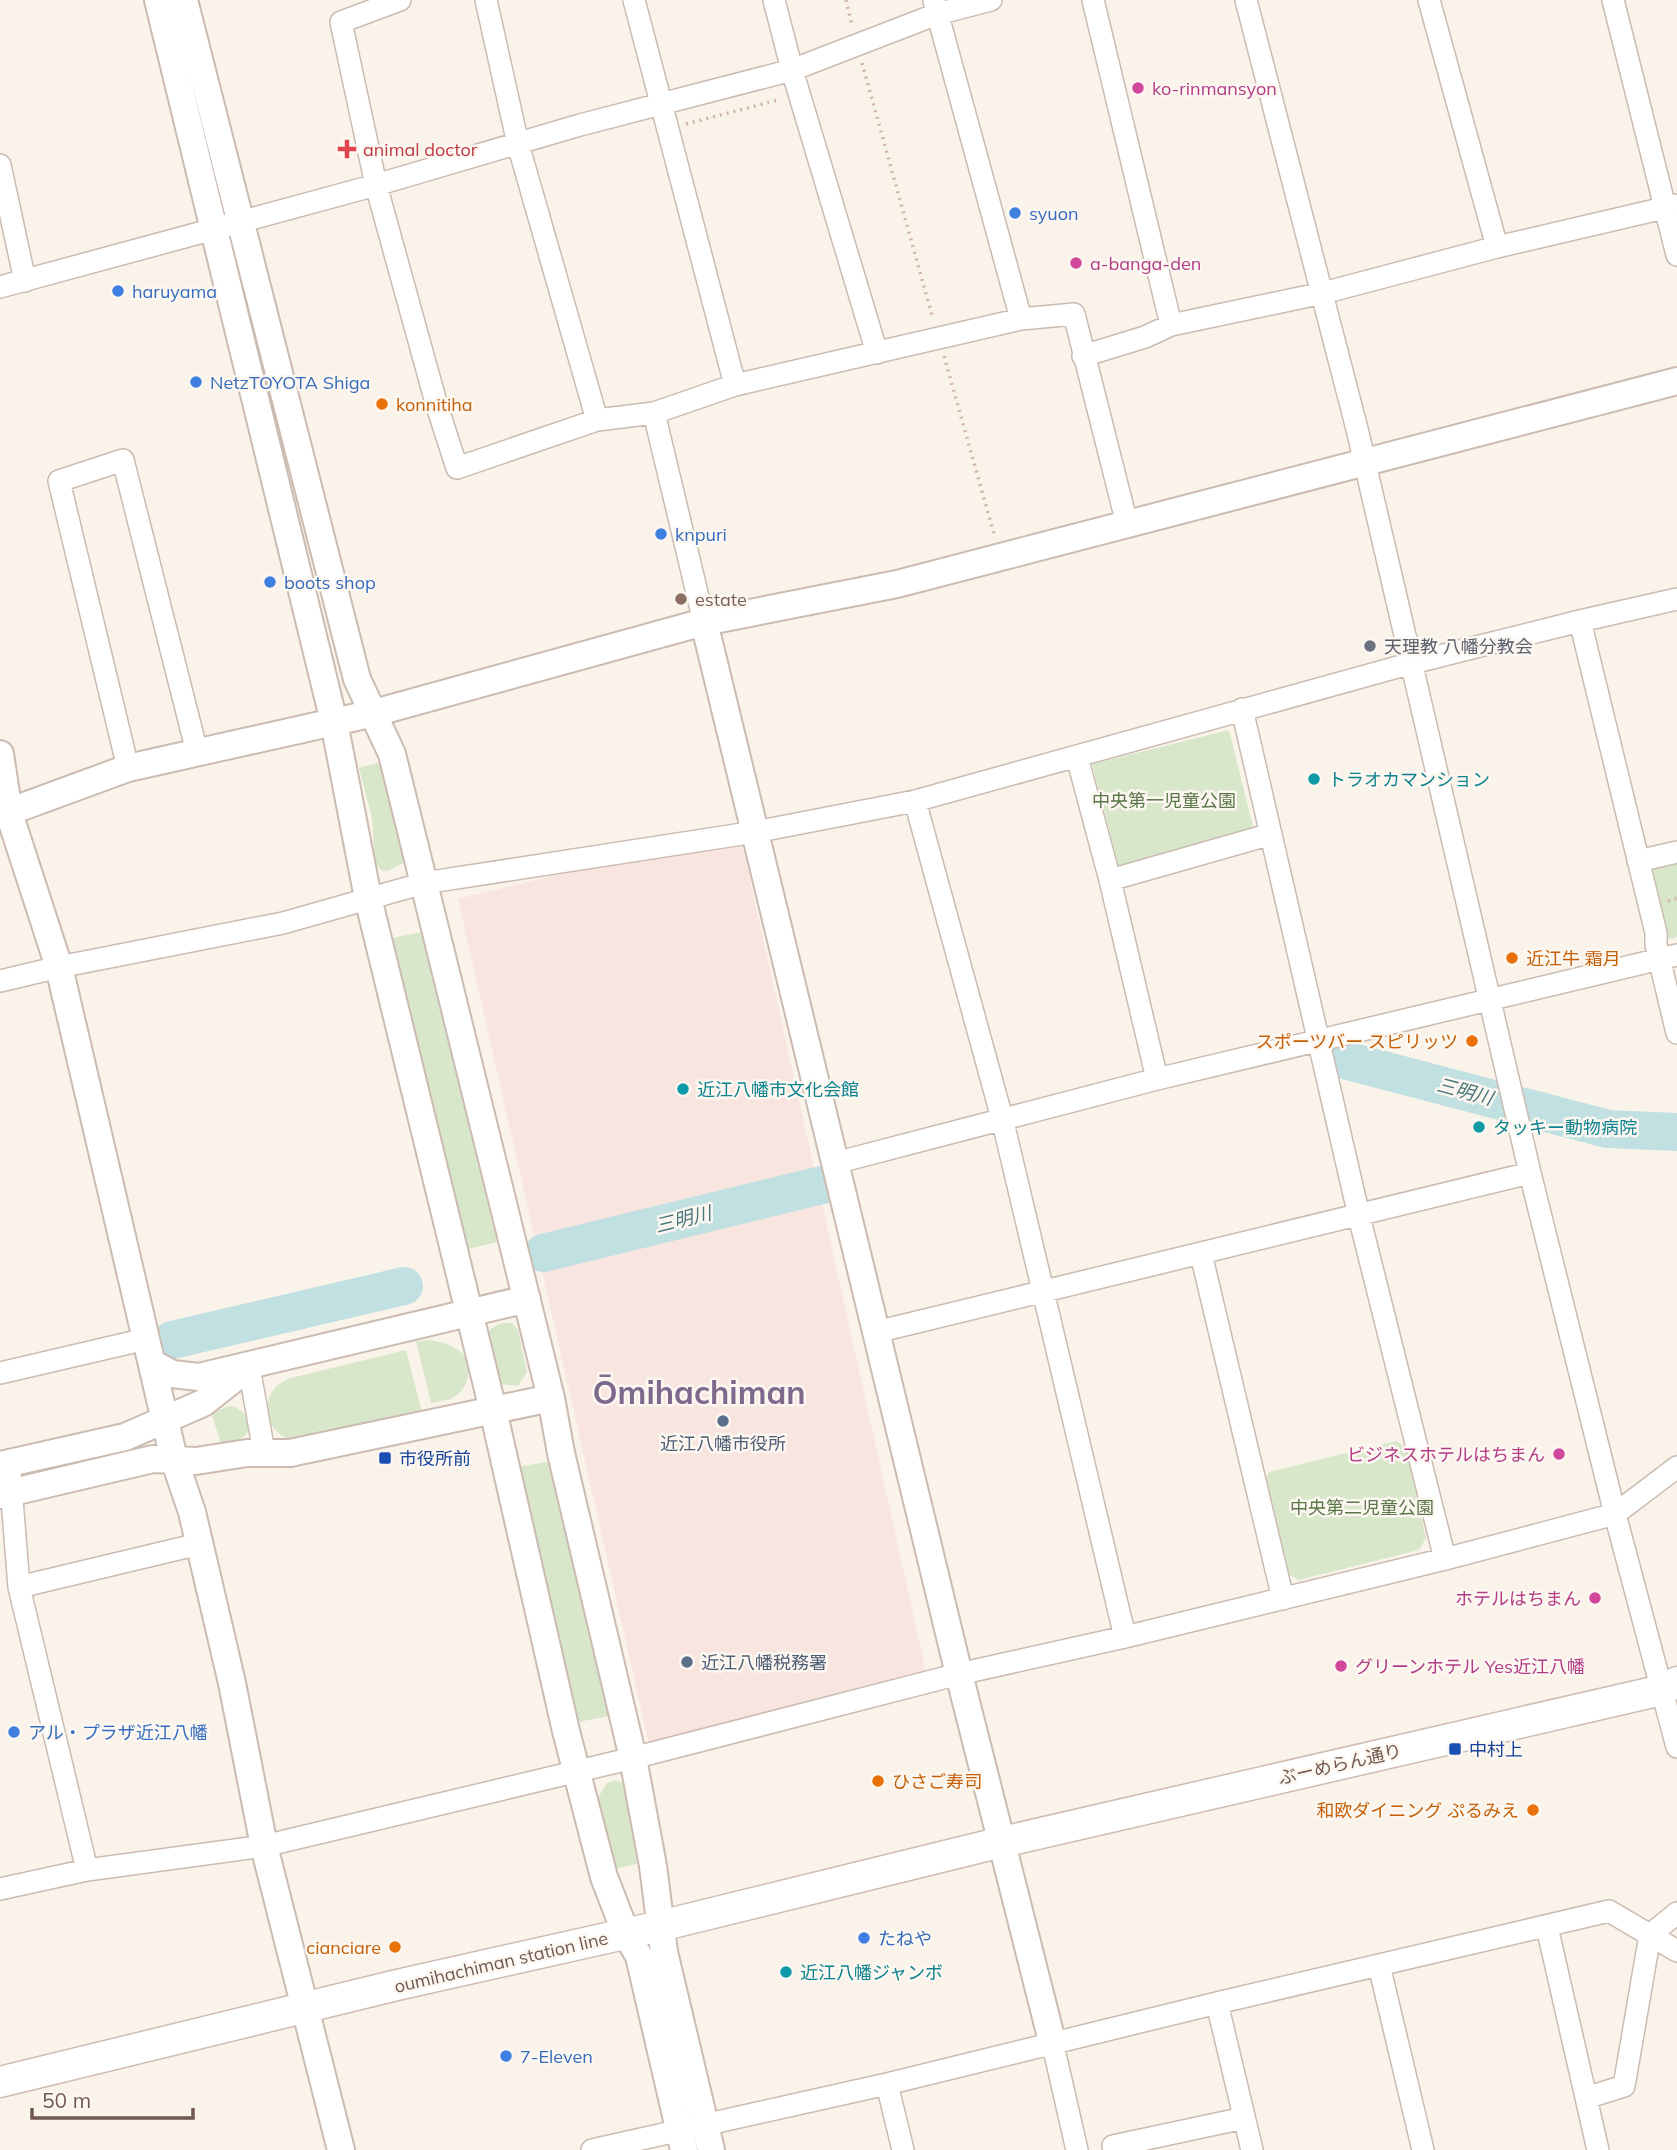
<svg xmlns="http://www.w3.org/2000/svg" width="1677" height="2150" viewBox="0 0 1677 2150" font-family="Mulish,'Noto Sans JP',sans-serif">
	<rect width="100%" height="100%" fill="#faf3ea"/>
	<path fill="#f9e5e0" d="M739 830 927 1676 650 1749 458 899Z"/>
	<path fill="#d8e7ca" d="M1229 730 1253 827 1119 868 1092 764Z
		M381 762 403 853V863L388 871 381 870 375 863 372 818 359 768Z
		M1677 857V937L1666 940 1648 875 1653 863Z
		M421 932 497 1242 464 1250 392 938Z
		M502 1323H512L518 1330 527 1372 518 1386 502 1384C496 1376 484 1343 488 1333 490 1328 497 1325 502 1323Z
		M428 1340C448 1342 473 1351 468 1376 466 1383 464 1390 457 1395 450 1401 440 1401 431 1403L416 1341Z
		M406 1350 422 1412 294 1441C271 1435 258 1411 274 1389 277 1385 283 1382 287 1379Z
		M231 1406C244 1409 259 1425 244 1436 238 1441 228 1442 221 1444L211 1412Z
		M1396 1441 1406 1447 1426 1538 1419 1550 1299 1580 1285 1573 1265 1480 1269 1472Z
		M551 1461 610 1716 578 1722 518 1467Z
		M615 1780 626 1784 631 1799 629 1813 637 1864 614 1869 598 1798 606 1784Z"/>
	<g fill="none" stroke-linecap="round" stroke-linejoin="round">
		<path stroke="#c1e0e2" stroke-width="38" d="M1337 1058 1608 1129 1677 1132
			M543 1253 822 1185
			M172 1340 404 1286"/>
		<defs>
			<path id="minor" d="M400 0 341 22 376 185 437 406 457 468 597 420 654 413 735 385 1021 319 1074 314 1127 524
				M486 0 518 144 597 420
				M634 0 735 385
				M774 0 792 70 877 353
				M1093 0 1171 325
				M1246 0 1357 429 1530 1173 1615 1514 1677 1747
				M1429 0 1497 247
				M1613 0 1677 255
				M934 1 1021 319
				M0 165 25 281
				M0 287 376 185 580 125 792 70 937 14 991 0
				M1083 356 1145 337 1171 325 1323 293 1497 247 1677 205
				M654 413 704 622
				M1580 621 1656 933V945L1677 1033
				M1242 709 1359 1216 1445 1559
				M1077 757 1110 880 1157 1079
				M128 768 59 481 123 460 197 752
				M915 801 1002 1118 1125 1637
				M1638 861 1677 852
				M1110 880 1271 834
				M0 981 59 967 283 923 424 883 755 832 915 801 1412 663 1580 621 1677 599
				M835 1163 1157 1079 1677 955
				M1201 1254 1283 1599
				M876 1332 1530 1173
				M249 1367 264 1452
				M0 1373 146 1339
				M9 1462 19 1587 87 1870
				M19 1587 199 1544
				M0 1889 87 1870 264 1846 633 1758 959 1674 1125 1637 1445 1559 1615 1514 1677 1467
				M1547 1927 1598 2150
				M1379 1965 1423 2150
				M1217 2003 1252 2150
				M1053 2045 1077 2150
				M887 2084 903 2150
				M1586 2098 1624 2086 1650 1935 1677 1913
				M1113 2146 1244 2118
				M592 2150 887 2084 1217 2003 1609 1911 1677 1951"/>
			<path id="tertiary" d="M158 0 334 722 368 898 493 1410 566 1731 604 1877 626 1934 639 1956 684 2150
				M184 0 357 679 392 754 551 1398 561 1453 633 1758 653 1866 664 1952 711 2150
				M704 622 959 1674 1053 2045
				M0 754 9 813 59 967 174 1459 192 1512 232 1683 264 1846 341 2150
				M0 815 128 768 374 713 704 622 897 584 1677 381
				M152 1363 172 1374 199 1377 527 1299
				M0 1465 125 1437 203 1403 245 1370
				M0 1495 153 1459 196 1461 247 1453H290L551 1398"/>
			<path id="secondary" d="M0 2082 397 1985 660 1926 1002 1842 1662 1690 1677 1682"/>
		</defs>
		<use href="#minor" stroke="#cbbbb1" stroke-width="24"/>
		<use href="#tertiary" stroke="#cbbbb1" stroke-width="30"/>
		<use href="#secondary" stroke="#cfbcb2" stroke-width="33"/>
		<path stroke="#d1b5a8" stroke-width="3.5" stroke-dasharray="2 5" stroke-linecap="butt" d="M846 0 852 25
			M862 63 933 319
			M686 124 778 100
			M944 356 994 534
			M1668 901 1677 898"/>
		<use href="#minor" stroke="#fff" stroke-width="21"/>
		<use href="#tertiary" stroke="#fff" stroke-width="26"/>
		<use href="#secondary" stroke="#fff" stroke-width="30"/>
	</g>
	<g fill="#d1479c" stroke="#fdf7f1" stroke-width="2.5">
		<circle cx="1138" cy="88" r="7"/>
		<circle cx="1076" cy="263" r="7"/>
		<circle cx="1559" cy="1454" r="7"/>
		<circle cx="1595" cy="1598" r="7"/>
		<circle cx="1341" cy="1666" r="7"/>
	</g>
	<path fill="#e0444e" stroke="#fdf7f1" stroke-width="2.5" d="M343.5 138.5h7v7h7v7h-7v7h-7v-7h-7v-7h7z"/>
	<g fill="#3f7fe0" stroke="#fdf7f1" stroke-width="2.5">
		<circle cx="1015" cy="213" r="7"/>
		<circle cx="118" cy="291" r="7"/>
		<circle cx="196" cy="382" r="7"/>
		<circle cx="661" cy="534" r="7"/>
		<circle cx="270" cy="582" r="7"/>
		<circle cx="14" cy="1732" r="7"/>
		<circle cx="864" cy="1938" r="7"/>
		<circle cx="506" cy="2056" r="7"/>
	</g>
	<g fill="#e8710a" stroke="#fdf7f1" stroke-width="2.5">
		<circle cx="382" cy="404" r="7"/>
		<circle cx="1512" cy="958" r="7"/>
		<circle cx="1472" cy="1041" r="7"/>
		<circle cx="878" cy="1781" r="7"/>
		<circle cx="1533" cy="1810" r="7"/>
		<circle cx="395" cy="1947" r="7"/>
	</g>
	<circle fill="#8d6e63" stroke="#fdf7f1" stroke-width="2.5" cx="681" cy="599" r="7"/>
	<circle fill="#6b7280" stroke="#fdf7f1" stroke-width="2.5" cx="1370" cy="646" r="7"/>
	<g fill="#0f9aa8" stroke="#fdf7f1" stroke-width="2.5">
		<circle cx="1314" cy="779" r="7"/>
		<circle cx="683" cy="1089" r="7"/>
		<circle cx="1479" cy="1127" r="7"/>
		<circle cx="786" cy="1972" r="7"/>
	</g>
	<g fill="#5c6f8a" stroke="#fdf7f1" stroke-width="2.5">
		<circle cx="723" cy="1421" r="7"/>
		<circle cx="687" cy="1662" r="7"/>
	</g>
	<g fill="#1a4fb4" stroke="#fdf7f1" stroke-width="2.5">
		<rect x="378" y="1451" width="14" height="14" rx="3.5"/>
		<rect x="1448" y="1742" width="14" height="14" rx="3.5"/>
	</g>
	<g text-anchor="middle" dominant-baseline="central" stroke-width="5" stroke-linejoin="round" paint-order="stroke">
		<g font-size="18" fill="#b23c85" stroke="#fdf7f1" text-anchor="start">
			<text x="1152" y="88">ko-rinmansyon</text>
			<text x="1090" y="263">a-banga-den</text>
			<text x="1545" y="1454" text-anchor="end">ビジネスホテルはちまん</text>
			<text x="1581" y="1598" text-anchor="end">ホテルはちまん</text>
			<text x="1355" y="1666">グリーンホテル Yes近江八幡</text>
		</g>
		<g font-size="18" fill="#be3a42" stroke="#fdf7f1" text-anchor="start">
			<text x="363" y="149">animal doctor</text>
		</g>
		<g font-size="18" fill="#366cbe" stroke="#fdf7f1" text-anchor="start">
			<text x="1029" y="213">syuon</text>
			<text x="132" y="291">haruyama</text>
			<text x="210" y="382">NetzTOYOTA Shiga</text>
			<text x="675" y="534">knpuri</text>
			<text x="284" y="582">boots shop</text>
			<text x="28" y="1732">アル・プラザ近江八幡</text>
			<text x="878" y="1938">たねや</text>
			<text x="520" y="2056">7-Eleven</text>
		</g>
		<g font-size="18" fill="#c56008" stroke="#fdf7f1" text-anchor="start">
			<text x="396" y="404">konnitiha</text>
			<text x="1526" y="958">近江牛 霜月</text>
			<text x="1458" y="1041" text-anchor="end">スポーツバー スピリッツ</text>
			<text x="892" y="1781">ひさご寿司</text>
			<text x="1519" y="1810" text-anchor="end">和欧ダイニング ぷるみえ</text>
			<text x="381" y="1947" text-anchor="end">cianciare</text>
		</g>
		<g font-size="18" fill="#785e54" stroke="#fdf7f1" text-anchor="start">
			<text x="695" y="599">estate</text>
		</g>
		<g font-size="18" fill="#5b616d" stroke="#fdf7f1" text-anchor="start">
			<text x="1384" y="646">天理教 八幡分教会</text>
		</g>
		<g font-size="18" fill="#0d838f" stroke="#fdf7f1" text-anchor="start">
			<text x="1328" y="779">トラオカマンション</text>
			<text x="697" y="1089">近江八幡市文化会館</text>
			<text x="1493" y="1127">タッキー動物病院</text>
			<text x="800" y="1972">近江八幡ジャンボ</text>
		</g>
		<g font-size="18" fill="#5b774a" stroke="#fdf7f1">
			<text x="1164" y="800">中央第一児童公園</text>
			<text x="1362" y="1507">中央第二児童公園</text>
		</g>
		<g font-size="18" fill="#4e5e75" stroke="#fdf7f1">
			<text x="723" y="1443">近江八幡市役所</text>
			<text x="701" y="1662" text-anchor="start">近江八幡税務署</text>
		</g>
		<g font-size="18" fill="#164399" stroke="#fdf7f1" text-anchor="start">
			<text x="399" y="1458">市役所前</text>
			<text x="1469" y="1749">中村上</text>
		</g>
		<g font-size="18" fill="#725a50" stroke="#fdf7f1">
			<text transform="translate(1340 1764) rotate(-13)">ぶーめらん通り</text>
			<text transform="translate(501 1962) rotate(-13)">oumihachiman station line</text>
		</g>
		<g font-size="19" font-style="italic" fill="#49777b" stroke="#fdf7f1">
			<text transform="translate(1465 1091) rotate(15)">三明川</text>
			<text transform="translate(683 1219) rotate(-14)">三明川</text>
		</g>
		<g font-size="32" font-weight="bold" fill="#7e688d" stroke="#fdf7f1">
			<text x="699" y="1392">Ōmihachiman</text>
		</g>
	</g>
	<path d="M32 2108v10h161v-10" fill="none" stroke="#725a50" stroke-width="3.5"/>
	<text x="42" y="2108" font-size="21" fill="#725a50" stroke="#fdf7f1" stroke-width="5" paint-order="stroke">50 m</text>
</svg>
